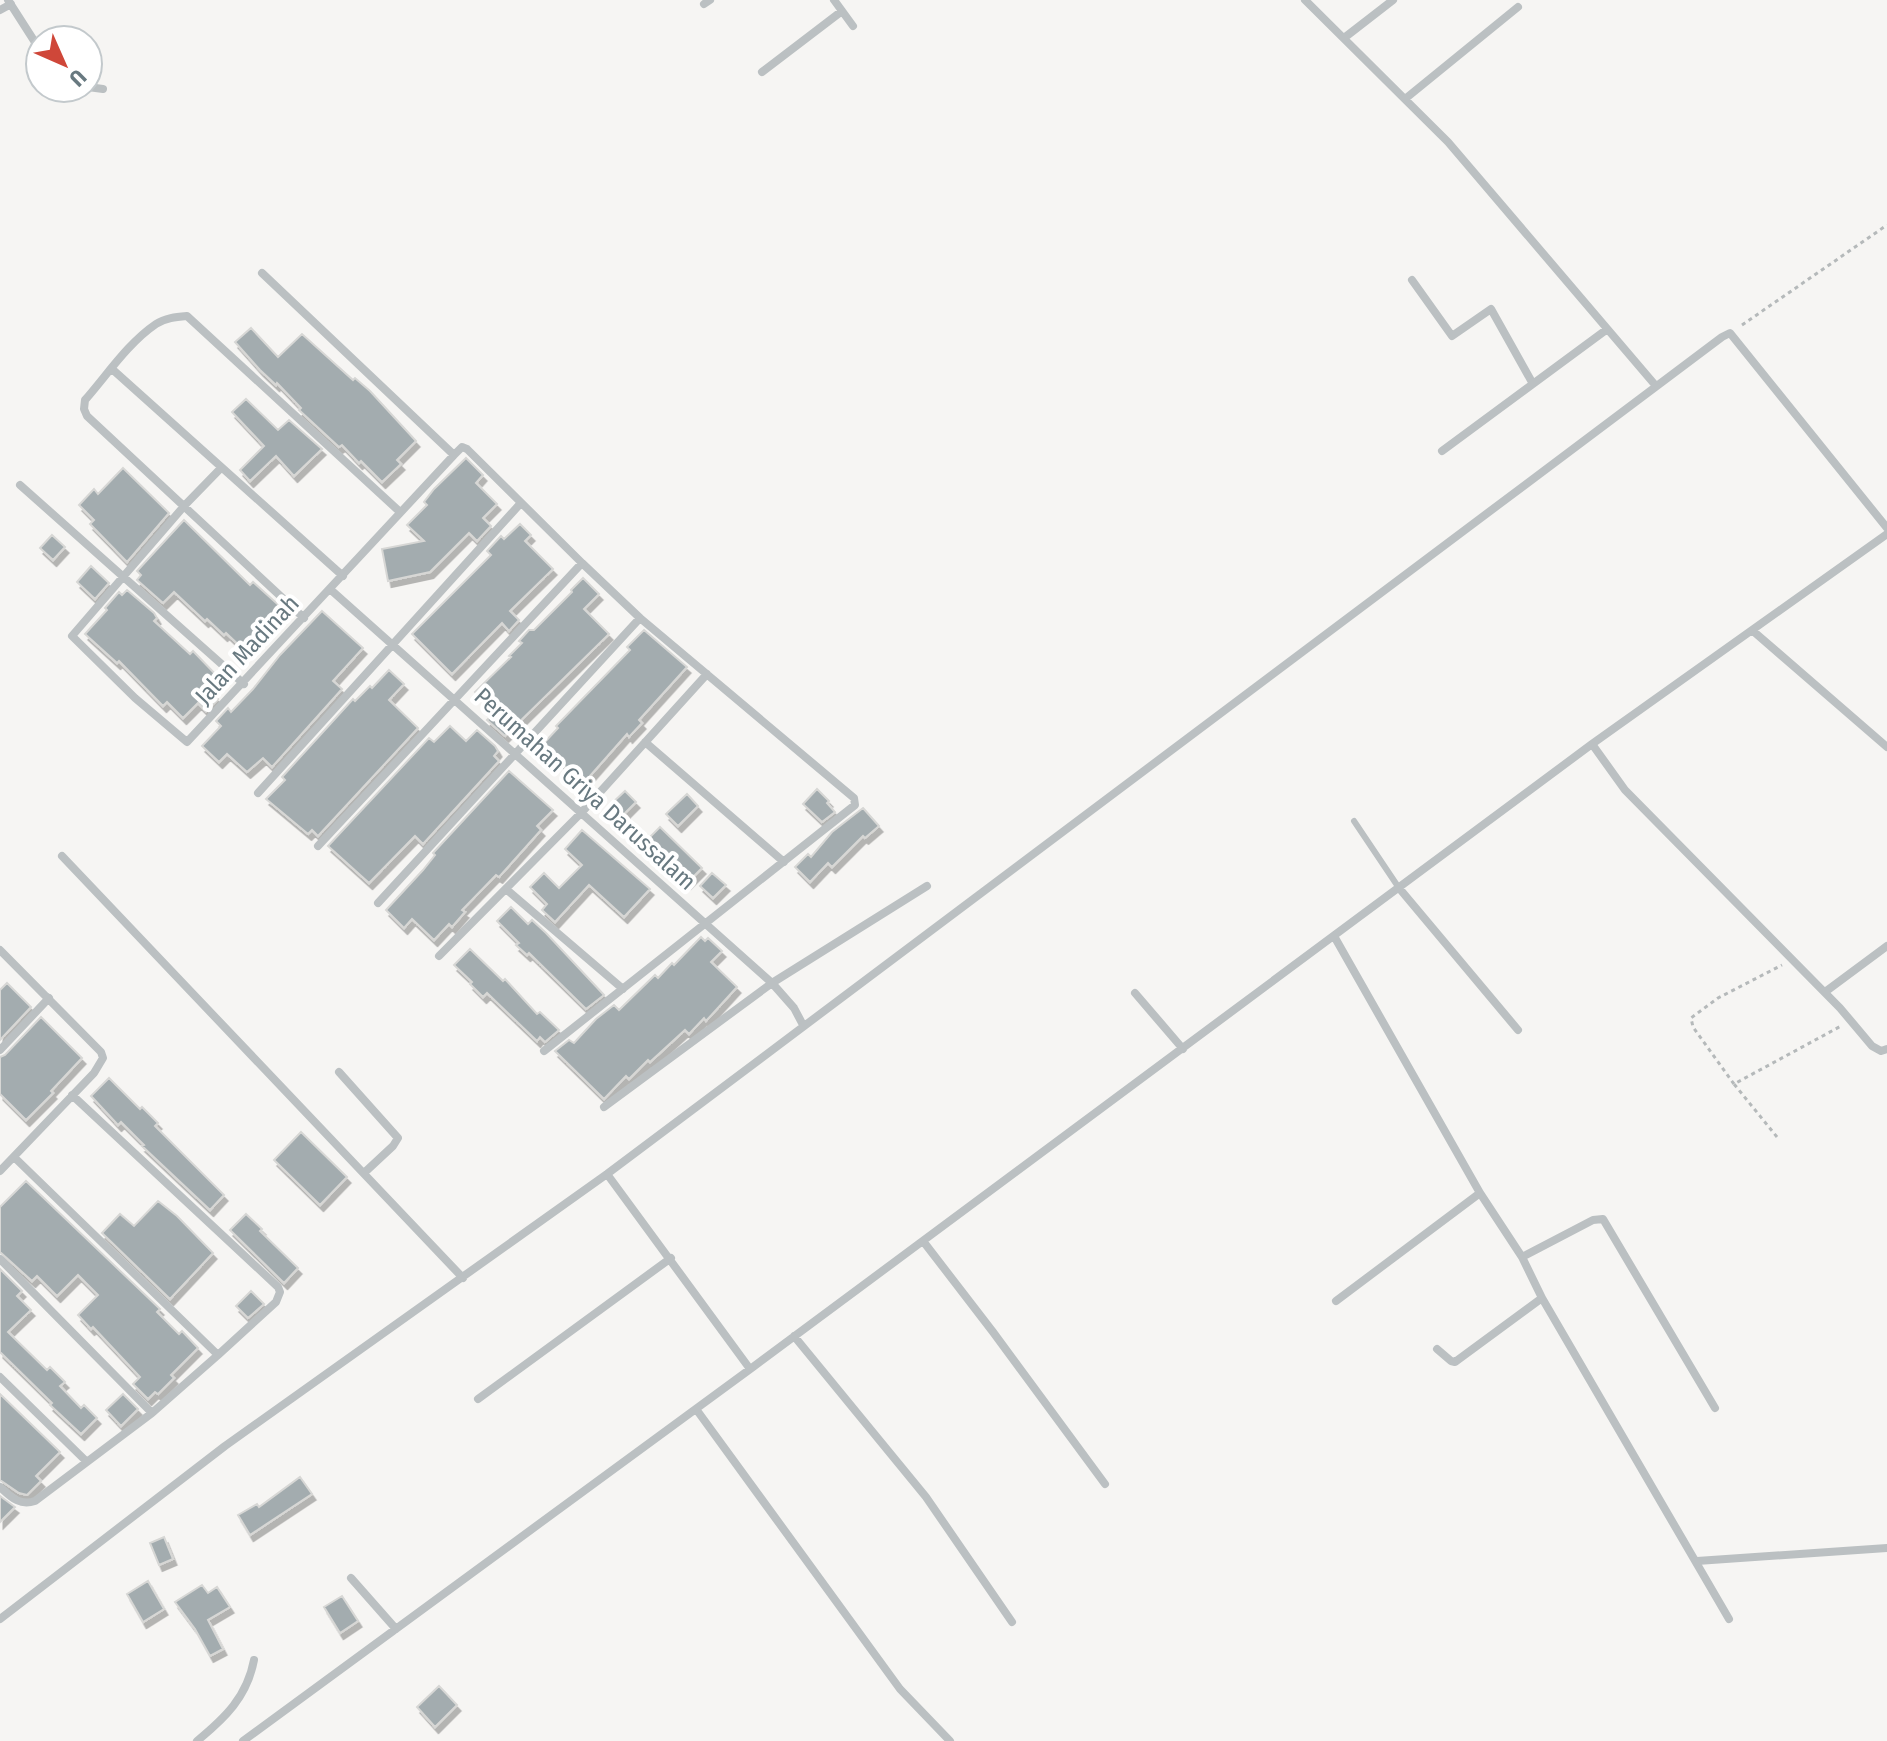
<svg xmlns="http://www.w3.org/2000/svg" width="1887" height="1741" viewBox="0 0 1887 1741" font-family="'Fira Sans Condensed',sans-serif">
	<defs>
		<filter id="shadow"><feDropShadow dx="3.5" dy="6" stdDeviation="0" flood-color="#0004"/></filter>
	</defs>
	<rect width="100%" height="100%" fill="#f6f5f3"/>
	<path fill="#a3acaf" stroke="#d7d7d5" stroke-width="2" filter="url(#shadow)" d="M251 328 278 357 302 334 353 380 355 378 370 391 416 441 397 460 401 464 382 482 361 461 359 463 342 445 339 447 299 410 301 408 277 383 276 385 260 370 235 342Z
		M246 399 278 430 289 420 322 449 294 476 276 456 250 481 240 470 264 446 232 412Z
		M466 458 483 475 476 483 497 504 483 518 491 526 477 541 469 533 430 572 388 581 382 549 424 541 407 525 427 505 424 502 434 489Z
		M123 468 169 513 127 562 90 524 94 520 79 505 94 489 98 494Z
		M184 520 250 585 253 582 283 609 245 651 226 633 224 635 207 619 205 621 174 592 163 603 137 580 141 575 137 571Z
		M520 524 531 535 525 541 553 569 510 611 519 620 509 631 502 623 452 674 412 634 491 555 487 551 501 536 504 539Z
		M52 535 65 547 53 560 40 548Z
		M91 566 109 583 95 599 77 582Z
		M583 578 599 594 584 609 609 634 505 736 487 720 495 712 475 692 511 657 509 656 522 643 519 641 529 630H534L572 592 571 590Z
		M127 590 154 613 157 618 154 621 190 654 193 651 220 679 209 690 218 699 206 711 198 703 183 718 167 702 163 706 119 661 117 663 85 634 107 610 105 608 119 592 122 595Z
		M322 611 363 648 333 681 342 689 272 767 263 758 247 772 227 754 219 762 202 746 221 726 216 721 228 708 231 712 253 689 280 655Z
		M644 630 687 667 639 720 642 723 629 737 627 734 582 785 543 744 558 728 556 726 630 650 627 647Z
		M389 670 404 684 389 700 418 728 318 836 312 830 308 834 266 799 285 780 282 777 353 699 355 701 370 686 372 688Z
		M450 726 466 741 477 730 495 746 498 751 494 756 499 761 423 844 415 836 369 883 328 846 429 738 434 742Z
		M509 771 553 810 537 826 541 830 499 877 496 875 462 910 465 912 452 927 449 924 434 940 412 919 404 928 386 910 423 870 435 855 433 853Z
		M817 789 829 801 827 803 835 812 822 822 803 804Z
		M625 791 636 802 622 816 611 804Z
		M687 794 698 806 678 826 666 814Z
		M863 808 879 826 865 838 863 836 832 867 828 863 810 882 795 867 808 854 811 857 832 832Z
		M660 827 702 868 687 883 670 867 668 870 646 841Z
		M582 830 650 889 624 917 589 885 555 922 542 910 547 904 530 887 544 873 559 888 582 865 565 849Z
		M712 873 726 885 713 898 700 886Z
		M511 907 528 924 532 920 546 933 604 995 586 1009 529 953 527 955 516 945 519 943 497 921Z
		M701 937 705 941 708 938 722 951 711 962 737 987 706 1021 704 1018 689 1034 685 1030 650 1062 648 1060 629 1079 626 1076 604 1099 555 1051 569 1040 574 1043 596 1019 614 1005 619 1010 655 975 658 978 672 963 674 965Z
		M470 949 503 981 505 979 537 1014 540 1012 559 1030 545 1042 540 1037 537 1041 487 993 483 997 470 984 472 982 454 965Z
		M7 983 31 1007 0 1040V990Z
		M41 1017 82 1058 51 1091 53 1093 26 1120 0 1094V1057L5 1055Z
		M109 1078 140 1109 142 1107 158 1123 155 1126 224 1195 210 1210 142 1146 144 1145 121 1122 118 1125 91 1096Z
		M301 1132 347 1177 320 1205 274 1160Z
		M26 1181 160 1309 157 1312 179 1334 182 1331 198 1348 171 1375 174 1378 158 1394 155 1392 148 1399 133 1384 140 1377 93 1327 91 1329 78 1315 98 1295 78 1275 57 1296 37 1276 32 1281 0 1252V1207Z
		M158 1201 177 1216 213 1253 170 1299 102 1233 120 1214 134 1226Z
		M246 1214 262 1229 260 1231 298 1268 284 1283 230 1230Z
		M0 1269 22 1291 17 1296 31 1310 8 1332 47 1370 50 1367 65 1382 60 1386 81 1408 84 1405 97 1418 81 1434 50 1405 52 1403 0 1352Z
		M251 1291 264 1304 248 1318 236 1306Z
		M0 1394 60 1452 36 1476 41 1481 27 1495 19 1493 0 1480Z
		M123 1394 138 1409 121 1426 106 1410Z
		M300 1477 312 1494 250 1535 238 1515 257 1504 259 1507Z
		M0 1496 15 1507 0 1522Z
		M164 1537 173 1559 159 1565 150 1543Z
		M148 1581 164 1609 143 1622 127 1594Z
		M202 1585 208 1593 217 1587 230 1607 208 1620 223 1649 210 1656 195 1629 175 1602Z
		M342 1596 358 1621 340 1633 324 1607Z
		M439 1686 457 1705 435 1727 417 1707Z"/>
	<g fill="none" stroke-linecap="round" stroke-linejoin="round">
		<path stroke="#b5b9ba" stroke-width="3" stroke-dasharray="4 4" stroke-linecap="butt" d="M1742 325 1887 225
			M1734 1084 1693 1027 1691 1018 1718 998 1782 965
			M1777 1137 1734 1084 1841 1026"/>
		<path stroke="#bbc0c2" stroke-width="6" d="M1354 821 1399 888"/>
		<path stroke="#bbc0c2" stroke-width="8" d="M8 0 40 50
			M834 0 853 26
			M1305 0 1448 142 1656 386
			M704 4 710 0
			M0 10 11 4
			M1344 38 1393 0
			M762 72 842 11
			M88 87 103 89
			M1405 99 1518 7
			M1412 280 1452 336 1491 309 1533 384
			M112 369 343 576
			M1442 451 1606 330
			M221 468 185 505 72 636 135 698 187 742 454 455 262 273
			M20 485 244 684
			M331 590 772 983 794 1008 803 1025
			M304 618 87 416 84 409 85 400C107 375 128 343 156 324 165 318 176 317 187 316L400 512
			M1753 631 1887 747
			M645 742 784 862
			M1592 744 1625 790 1840 1008 1872 1046 1881 1051 1887 1049
			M258 793 520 504
			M318 846 582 563 467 449 462 447 454 455
			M62 856 463 1278
			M1399 888 1518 1030
			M506 889 623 989
			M378 903 640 618 582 563
			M1334 936 1480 1193 1522 1257 1542 1298 1729 1619
			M0 950 101 1052 103 1058 94 1073 0 1171
			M439 956 582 812 707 674
			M1825 992 1887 946
			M1135 993 1183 1049
			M0 1050 49 998
			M544 1051 855 805 854 798 640 618
			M339 1072 398 1138 393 1146 364 1173
			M72 1095 278 1287 280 1292 276 1302 218 1355
			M604 1107 772 983 927 886
			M607 1174 750 1369
			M923 1241 993 1332 1105 1484
			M1522 1257 1593 1220 1603 1219 1715 1408
			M0 1259 152 1413 218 1355 14 1157
			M1336 1301 1480 1193
			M794 1336 926 1497 1012 1622
			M1437 1349 1451 1361 1455 1362 1542 1298
			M0 1377 86 1461
			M478 1399 671 1258
			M696 1409 900 1689 950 1741
			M0 1487C11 1497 19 1506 35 1501L152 1413
			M1697 1561 1887 1548
			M351 1578 396 1629
			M0 1619 225 1446 607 1174 1722 337 1730 333 1887 528
			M197 1741C225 1718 247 1697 254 1660
			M243 1741 753 1367 1592 744 1887 534"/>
	</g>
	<g text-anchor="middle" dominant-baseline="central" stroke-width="8" stroke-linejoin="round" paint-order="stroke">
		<g font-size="24" fill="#687980" stroke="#fff">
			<text transform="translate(247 650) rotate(-47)">Jalan Madinah</text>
			<text transform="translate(585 789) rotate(42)">Perumahan Griya Darussalam</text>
		</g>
	</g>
	<g transform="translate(64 64) rotate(135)"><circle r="38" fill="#ffffff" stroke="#c3c9cc" stroke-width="2"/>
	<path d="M0-6L14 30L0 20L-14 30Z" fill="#cf4739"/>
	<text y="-12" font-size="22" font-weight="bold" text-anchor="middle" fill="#687980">U</text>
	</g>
</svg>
